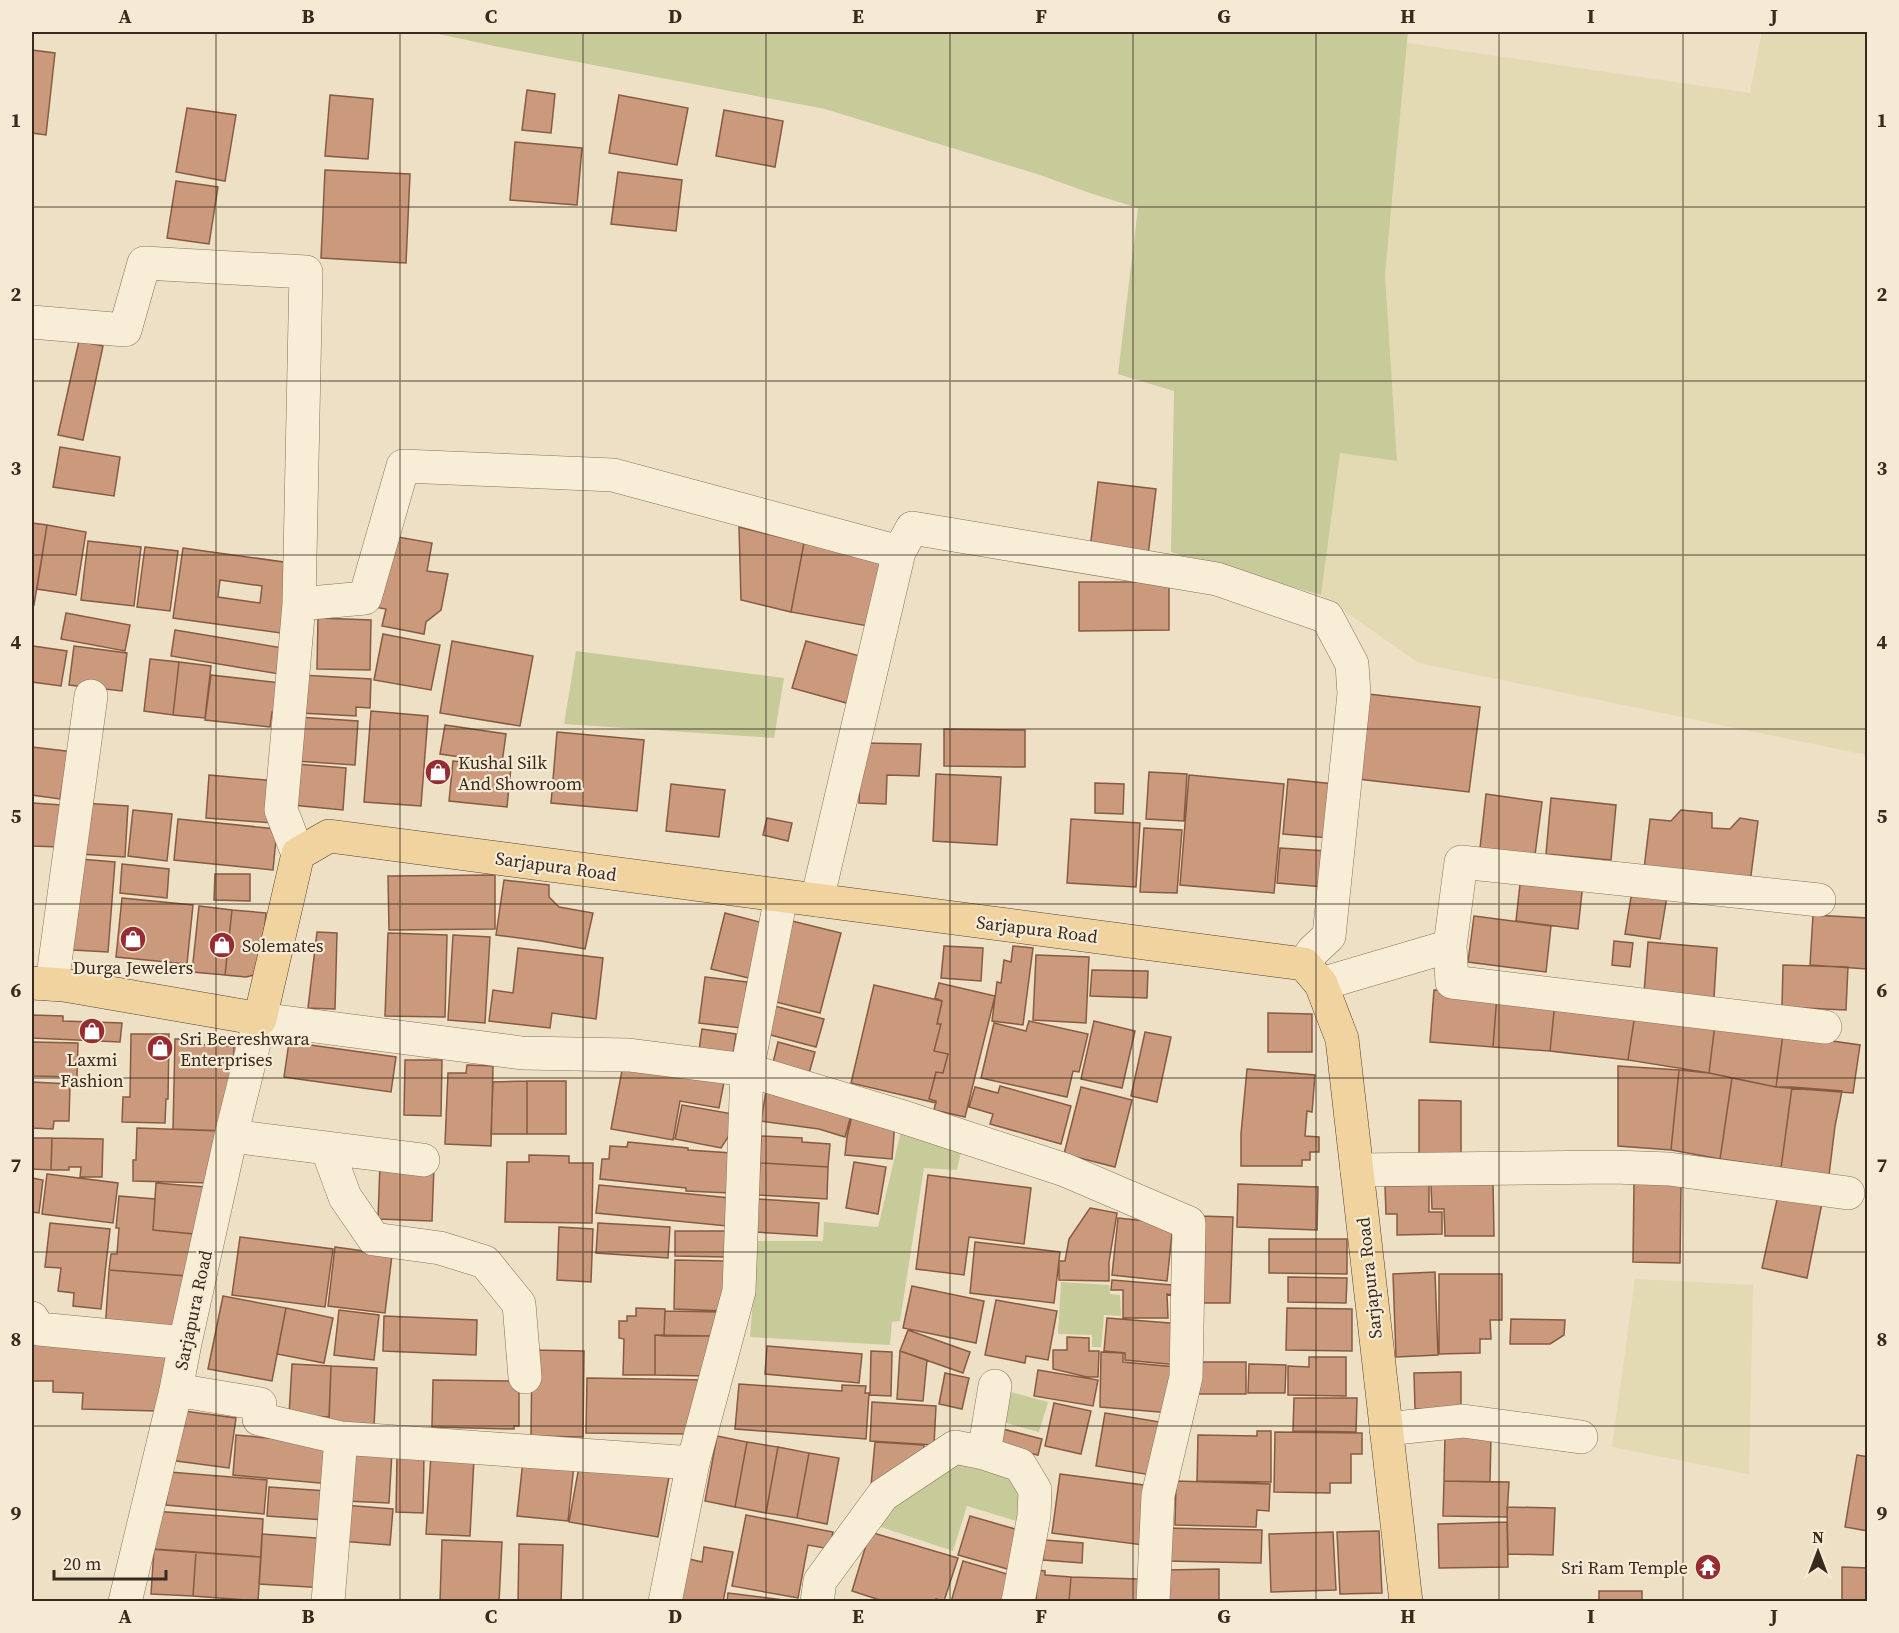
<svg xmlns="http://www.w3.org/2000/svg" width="1899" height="1633" viewBox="0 0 1899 1633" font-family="'Source Serif 4',serif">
	<rect width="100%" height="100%" fill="#ede0c5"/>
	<path fill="#e3d9b2" d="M1762 32H1867V755L1419 663 1321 595 1340 453 1397 461 1385 274 1407 43 1750 93Z
		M1635 1279 1753 1285 1749 1474 1612 1447Z"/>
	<path fill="#c7cb99" d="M429 32H1408L1385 274 1397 461 1340 453 1321 595 1171 552 1174 391 1118 374 1138 208 1093 194 1037 174 825 109 499 47Z
		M576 651 784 678 774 738 564 724Z
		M903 1123 962 1147 957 1170 924 1168 900 1321 892 1322 890 1345 750 1337 758 1241H823L824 1222 878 1227Z
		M1061 1282 1109 1285 1110 1294 1120 1295 1121 1316 1104 1315 1101 1347H1092V1335L1058 1334Z
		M1007 1391 1048 1402 1039 1432 999 1421Z
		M958 1457 1020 1480V1522L967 1506 953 1551 881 1527 889 1501Z"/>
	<path fill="#cb9a7c" stroke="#875b42" stroke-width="1.5" fill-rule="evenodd" d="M32 50 55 53 46 135 32 133Z
		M527 90 555 94 551 133 522 130Z
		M330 95 373 99 368 159 325 156Z
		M619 95 688 108 677 165 609 153Z
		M187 108 236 115 225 181 176 172Z
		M724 110 783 121 775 167 716 156Z
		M515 142 582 148 577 205 510 200Z
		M325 170 410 174 406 263 321 258Z
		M618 172 682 180 676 231 611 224Z
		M176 181 218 187 209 244 167 238Z
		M79 341 103 346 83 440 58 435Z
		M60 447 120 457 114 496 53 487Z
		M1098 482 1156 489 1148 556 1090 549Z
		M32 523 47 525 34 605H32Z
		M47 525 86 532 76 595 37 589Z
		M739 527 804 543 791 612 741 600Z
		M387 535 432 543 427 571 448 574 441 610 426 622 424 634 382 626 386 609 374 607Z
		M88 541 141 547 134 606 81 600Z
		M804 543 886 558 873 627 791 612Z
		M145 547 178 551 170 611 137 607Z
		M183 548 298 564 288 634 173 618ZM220 580 262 586 260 603 218 597Z
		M1079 582H1169V630L1079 631Z
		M66 613 130 625 125 651 61 639Z
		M318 618 371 620 370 670 317 669Z
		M175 630 289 649 285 675 171 656Z
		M383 634 440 645 431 690 374 680Z
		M452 641 533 656 520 726 440 713Z
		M806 641 863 657 850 704 792 688Z
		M33 646 67 651 61 686 32 682Z
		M74 646 127 653 122 691 69 685Z
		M150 659 179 662 173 715 144 711Z
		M179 662 211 666 205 718 173 715Z
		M211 675 290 684 286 713 272 712 270 727 205 720Z
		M301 675 371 679 370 708 356 707V716L300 713Z
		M1368 694 1480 707 1469 792 1358 779Z
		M371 711 428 716 421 806 364 802Z
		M298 717 358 721 355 765 295 761Z
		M445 725 506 734 502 763 440 754Z
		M944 729 1025 730V767L944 766Z
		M557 732 644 740 637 811 551 803Z
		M861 743 921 744 919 776 887 775 886 804 859 803Z
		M32 747 74 752 69 784 63 783 60 799 32 795Z
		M453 761 511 767 507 807 449 801Z
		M296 764 346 768 343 810 292 805Z
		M1149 772 1187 774 1184 821 1146 819Z
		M936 774 1001 777 997 845 933 841Z
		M209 775 276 781 273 823 206 818Z
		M1189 775 1284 784 1274 893 1180 885Z
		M1288 779 1334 784 1330 838 1283 834Z
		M1095 783 1124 784 1123 814 1095 813Z
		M671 784 725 790 719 837 666 831Z
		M1486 794 1542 802 1535 855 1480 848Z
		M1551 798 1616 805 1611 860 1546 854Z
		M32 803 62 805 60 847 32 846Z
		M83 803 128 806 125 857 80 854Z
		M133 810 172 814 167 861 128 856Z
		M1681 810 1712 813V828L1730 829 1740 818 1758 821 1750 883 1644 869 1650 819 1671 821Z
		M767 818 792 823 788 841 763 835Z
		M178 819 277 829 273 870 174 860Z
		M1071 819 1140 823 1136 887 1067 883Z
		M1144 828 1182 830 1177 893 1140 892Z
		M1280 848 1327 851 1325 887 1277 883Z
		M80 859 115 862 108 952 73 950Z
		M122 864 169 869 167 898 120 893Z
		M215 874H250V901L214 900Z
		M495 875V929L389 930 388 876Z
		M1521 875 1583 883 1578 929 1516 921Z
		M504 880 549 885V897L559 907 593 913 585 949 541 941 496 935Z
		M1632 891 1667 896 1660 939 1625 934Z
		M122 898 193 905 187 964 116 957Z
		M199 906 232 910 225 975 192 972Z
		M232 910 266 913 261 968 254 975 246 977 225 975Z
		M725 913 767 924 753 979 711 969Z
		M1813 915 1868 918 1867 969 1810 965Z
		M1474 916 1551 926 1546 972 1468 962Z
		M792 921 841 933 820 1013 772 1001Z
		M317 932 337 933 335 1009 308 1008Z
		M388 933 447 935 445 1017 385 1016Z
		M453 935 490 937 485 1023 448 1020Z
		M1614 941 1633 943 1630 967 1612 965Z
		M1648 942 1717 948 1714 998 1644 993Z
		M944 946 983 948 981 981 941 978Z
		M1013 946 1033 948 1023 1025 992 1021 997 982 1001 983 1004 960 1011 962Z
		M518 948 603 958 596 1019 552 1013 550 1028 489 1021 493 990 513 993Z
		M1036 955 1089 957 1086 1023 1033 1020Z
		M1783 965 1848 967 1846 1010 1782 1007Z
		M1092 970 1148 971 1147 998 1090 996Z
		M705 977 747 982 742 1028 699 1023Z
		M939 983 995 996 965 1117 934 1110 936 1101 929 1099 936 1072 943 1073 948 1054 934 1051 941 1024H937L942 1001 935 998Z
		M874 985 942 1001 937 1024H941L934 1051 948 1054 943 1073 936 1072 929 1099 936 1101V1103L851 1083Z
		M1434 990 1497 995 1493 1047 1430 1042Z
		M1497 995 1555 1002 1550 1051 1493 1047Z
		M1555 1002 1635 1014 1628 1060 1550 1051Z
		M771 1005 824 1019 816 1047 763 1033Z
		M1268 1013 1312 1014V1052H1268Z
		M1635 1014 1715 1024 1709 1073 1628 1060Z
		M32 1015 63 1016V1021L122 1023 120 1042 32 1038Z
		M1029 1021 1088 1034 1079 1072 1073 1071 1067 1097 981 1078 994 1023 1026 1031Z
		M1094 1021 1135 1031 1122 1088 1081 1079Z
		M1715 1024 1783 1034 1776 1087 1709 1073Z
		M702 1029 736 1034 733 1055 699 1050Z
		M1145 1032 1171 1037 1157 1102 1131 1096Z
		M131 1034H169L168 1099H166L165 1123 122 1122 123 1097H130Z
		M1783 1034 1860 1045 1853 1093 1776 1087Z
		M175 1039H189V1044L234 1046 233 1110 226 1131 173 1129Z
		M32 1042 78 1043 77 1077 32 1076Z
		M289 1042 396 1057 391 1092 284 1077Z
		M778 1042 815 1052 808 1077 772 1067Z
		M405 1060H442L441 1116 404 1115Z
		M467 1065 493 1066 491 1146 445 1144 448 1073H466Z
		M623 1065 724 1082 719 1108 680 1101 673 1140 611 1129Z
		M1618 1066 1679 1070 1671 1150 1618 1146Z
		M1247 1069 1315 1075 1312 1112 1307 1111 1305 1136 1319 1137V1152H1310V1160H1302V1166H1241V1134Z
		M1679 1070 1709 1073 1732 1078 1720 1159 1671 1150Z
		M1732 1078 1776 1087H1792L1781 1168 1720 1159Z
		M527 1081V1134H491L493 1082Z
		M527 1081H566V1134H527Z
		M32 1082 70 1084 69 1121H54L53 1129 32 1128Z
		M1000 1086 1071 1106 1061 1144 990 1124 993 1114 969 1107 975 1087 998 1093Z
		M1081 1087 1132 1100 1115 1167 1064 1154Z
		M1792 1087 1842 1091 1835 1126 1829 1175 1781 1168Z
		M766 1091 853 1108 845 1137 819 1129 761 1121Z
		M1419 1100 1461 1101V1161H1419Z
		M682 1105 733 1114 730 1134 721 1148 675 1139Z
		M853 1111 895 1121 892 1159 845 1155 847 1137Z
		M137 1128 221 1131 209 1183 133 1181V1160H136Z
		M761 1136 802 1138V1142L830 1144 828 1167 760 1163Z
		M32 1138H52L51 1170 32 1169Z
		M52 1138 103 1139 102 1177H80L81 1167H69V1170H51Z
		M628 1142 688 1148V1150L732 1153 730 1193 686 1191V1188L600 1179 602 1159H609L610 1146 627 1147Z
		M529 1155 569 1156V1163H593L592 1223 505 1222 507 1162H529Z
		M854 1162 886 1167 878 1214 846 1208Z
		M760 1163 828 1167 827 1199 758 1195Z
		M380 1164 434 1166 432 1221 378 1219Z
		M47 1174 118 1183 113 1223 42 1214Z
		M928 1175 1031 1188 1024 1244 969 1237 964 1275 916 1269Z
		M32 1178 43 1180 39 1213 32 1212Z
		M1634 1182H1681L1680 1263 1633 1262Z
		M156 1183 205 1187 194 1234 153 1230Z
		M1493 1183 1494 1236H1445L1444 1209H1432L1431 1184Z
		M1238 1184 1318 1187 1317 1230 1237 1227Z
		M599 1185 730 1198 727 1226 596 1213Z
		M1429 1185V1212H1442V1234L1397 1235V1214H1386L1385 1186Z
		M1778 1195 1822 1203 1807 1278 1762 1268Z
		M119 1196 155 1199 153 1230 194 1234 187 1276 109 1270 111 1254H117L119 1228H116Z
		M758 1199 819 1203 817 1236 756 1232Z
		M1090 1208 1117 1213 1109 1262V1281L1059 1280V1261H1065L1069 1239Z
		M1198 1216 1233 1217 1230 1303H1195Z
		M1118 1218 1173 1224 1167 1281 1112 1275Z
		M50 1223 110 1229 101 1309 73 1306 74 1293 58 1291 61 1268 45 1267Z
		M598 1223 670 1227 668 1258 596 1253Z
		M559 1227 593 1229 591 1282 557 1280Z
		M675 1231H728L727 1257 675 1256Z
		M240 1237 333 1249 325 1307 232 1295Z
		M1269 1239H1347V1274L1269 1273Z
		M975 1242 1060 1252 1054 1303 970 1293Z
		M335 1247 392 1255 385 1313 328 1306Z
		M675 1260 725 1261 724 1311 674 1309Z
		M109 1270 187 1276 177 1338 105 1332Z
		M1435 1272 1438 1355 1396 1357 1393 1274Z
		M1439 1274H1502V1320H1490L1491 1339H1480V1353L1439 1354Z
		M1288 1277 1347 1278 1346 1303 1288 1302Z
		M1112 1280 1172 1285 1171 1295 1167 1294 1168 1318H1123V1290H1111Z
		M912 1286 984 1301 976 1343 903 1328Z
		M223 1296 286 1308 272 1381 208 1369Z
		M996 1300 1057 1311 1048 1360 1026 1356 1025 1363 985 1355Z
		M286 1308 333 1318 324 1363 277 1354Z
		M636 1308 665 1309 664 1336 655 1335V1375H623L624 1339 619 1338V1321H627V1316H636Z
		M1287 1308 1352 1309V1351L1286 1350Z
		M339 1310 379 1315 374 1360 334 1355Z
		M665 1311 721 1312V1336H664Z
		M384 1316 477 1320 476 1355 383 1351Z
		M1107 1318 1182 1324 1178 1365 1125 1360V1353L1104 1351Z
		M1511 1319 1565 1320 1564 1335 1550 1344H1510Z
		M908 1330 970 1352 963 1373 900 1351Z
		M655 1335 711 1336 710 1376 655 1375Z
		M1067 1337 1089 1338V1351H1099L1098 1377H1087L1053 1369V1350H1067Z
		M32 1341 180 1344 157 1411 82 1409 83 1393 53 1392V1381H32Z
		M767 1346 862 1354 859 1383 765 1374Z
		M532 1350 584 1351 583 1437 531 1436Z
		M871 1351 892 1352 891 1396 870 1395Z
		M900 1351 927 1360 923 1401 897 1399Z
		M1101 1352 1123 1353V1362L1176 1367 1171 1413 1100 1407Z
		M1309 1357H1346V1396L1288 1395V1366L1309 1367Z
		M1198 1362H1246V1394H1198Z
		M292 1364 331 1366 329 1417 289 1415Z
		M1249 1364 1286 1365 1285 1393H1248Z
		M331 1366 377 1368 374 1426 329 1424Z
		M1038 1370 1098 1380 1093 1406 1034 1396Z
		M1461 1372V1408L1415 1409 1414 1373Z
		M945 1373 969 1378 962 1409 939 1404Z
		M587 1378 707 1380 694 1434 586 1433Z
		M433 1380 519 1381V1426H514V1429L432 1427Z
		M739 1384 842 1391V1385L866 1386 865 1393H869L866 1439 735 1429Z
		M1294 1398H1357L1356 1432 1293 1431Z
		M872 1402 936 1406 934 1445 870 1441Z
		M1054 1403 1091 1411 1081 1454 1045 1446Z
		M176 1410 236 1418 229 1468 169 1460Z
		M1105 1413 1160 1422 1151 1475 1096 1466Z
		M995 1427 1042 1439 1038 1455 990 1444Z
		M1257 1431H1271V1482L1197 1481 1198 1435 1257 1436Z
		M1275 1432 1362 1433V1454H1351V1483H1330V1493L1274 1492Z
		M1445 1434 1491 1435 1490 1482 1444 1481Z
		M236 1435 334 1444 330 1484 233 1475Z
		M717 1436 747 1442 735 1507 705 1501Z
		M747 1442 778 1447 766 1513 735 1507Z
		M875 1442 924 1445 923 1459 871 1486Z
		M778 1447 809 1453 797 1518 766 1513Z
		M348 1449 392 1452 389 1503 345 1501Z
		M809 1453 839 1458 827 1524 797 1518Z
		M397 1454 424 1455 423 1513 396 1512Z
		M431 1455 474 1458 470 1536 426 1534Z
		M1857 1455 1868 1457V1531L1845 1527Z
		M523 1460 574 1465 568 1521 517 1516Z
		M580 1461 669 1477 658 1537 569 1522Z
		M169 1472 267 1480 264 1514 166 1505Z
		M1060 1474 1151 1486 1143 1545 1052 1533Z
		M1176 1481 1270 1484 1269 1511 1257 1510 1256 1527 1175 1525Z
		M1444 1481 1509 1482 1507 1517 1443 1516Z
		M269 1487 327 1491 325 1520 267 1516Z
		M343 1505 393 1509 390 1545 340 1541Z
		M1507 1507 1555 1508 1553 1555 1508 1554Z
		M153 1511 263 1519 261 1557 150 1549Z
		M746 1515 833 1532 830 1549 808 1545 798 1598 732 1586Z
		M970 1516 1022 1531 1011 1570 958 1555Z
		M1507 1522 1508 1567 1439 1568 1438 1524Z
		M1167 1528 1262 1530 1261 1563 1166 1561Z
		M1379 1531 1382 1593 1340 1594 1337 1532Z
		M870 1532 958 1558 944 1601 936 1599 935 1602H886L852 1591Z
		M1333 1532 1336 1590 1271 1592 1269 1534Z
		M262 1534 329 1539 326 1588 259 1584Z
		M442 1540 502 1542 499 1602H440Z
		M1045 1540 1083 1543 1082 1563 1043 1560Z
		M519 1544 563 1545 561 1602H518Z
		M704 1547 733 1552 723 1602H681L689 1559 702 1562Z
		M154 1549 196 1552 193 1596 151 1594Z
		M196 1552 261 1557 258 1601 193 1596Z
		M963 1561 1017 1577 1010 1602H951Z
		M1842 1567 1868 1568V1602H1842Z
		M1219 1569V1602H1165V1570Z
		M1038 1570 1045 1571V1575L1071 1577 1069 1602H1036Z
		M1071 1577 1139 1579V1602H1069Z
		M1599 1591H1642V1602H1599Z
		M728 1593 799 1602H727Z"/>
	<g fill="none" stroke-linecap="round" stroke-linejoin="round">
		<defs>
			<path id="minor" d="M32 322 125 330 144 263 306 272 299 604 281 810 298 854
				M299 604 365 598 403 466 613 475 899 552
				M817 900 899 552 912 528 1217 579 1327 617 1352 664 1354 694 1329 936 1313 951 1304 964
				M1450 946 1461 862 1819 900
				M52 984 91 696
				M1321 984 1450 946 1452 982 1825 1027
				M231 1136 423 1160
				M327 1148 345 1197 374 1239 440 1248 485 1262 519 1304 525 1377
				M1357 1170 1613 1167 1669 1169 1848 1193
				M32 1318 39 1329 185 1343
				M176 1390 260 1404 259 1419 341 1438 693 1463
				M1386 1429 1463 1421 1581 1437
				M984 1453 995 1386
				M125 1602 176 1390 185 1343 231 1136 260 1019 522 1053 629 1055 747 1070 900 1116 1065 1170 1189 1223 1186 1377 1158 1495 1153 1602
				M328 1602 341 1438
				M665 1602 693 1463 739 1291 747 1070 781 897
				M817 1602 820 1581 883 1495 955 1447 984 1453 1020 1465 1035 1490 1034 1516 1018 1602"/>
			<path id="major" d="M32 983 64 985 260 1019 298 854 329 836 1304 964 1321 984 1342 1039 1406 1602"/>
		</defs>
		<use href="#minor" stroke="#88725b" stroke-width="34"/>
		<use href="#major" stroke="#56402f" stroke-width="34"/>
		<use href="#minor" stroke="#f8eed8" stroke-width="33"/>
		<use href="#major" stroke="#f0d39e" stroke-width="33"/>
	</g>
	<path fill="none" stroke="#382a1f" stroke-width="1.5" stroke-opacity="0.55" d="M216 32V1602M400 32V1602M583 32V1602M766 32V1602M950 32V1602M1133 32V1602M1316 32V1602M1499 32V1602M1683 32V1602M32 207H1868M32 381H1868M32 555H1868M32 729H1868M32 904H1868M32 1078H1868M32 1252H1868M32 1426H1868"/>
	<defs>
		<symbol id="shop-disc" viewBox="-11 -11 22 22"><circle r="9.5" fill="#962c31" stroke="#f5ead4"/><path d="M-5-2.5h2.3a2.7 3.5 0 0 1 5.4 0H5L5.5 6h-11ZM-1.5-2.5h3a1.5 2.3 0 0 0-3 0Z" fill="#fff"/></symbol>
		<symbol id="temple-disc" viewBox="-11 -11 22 22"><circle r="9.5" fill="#962c31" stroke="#f5ead4"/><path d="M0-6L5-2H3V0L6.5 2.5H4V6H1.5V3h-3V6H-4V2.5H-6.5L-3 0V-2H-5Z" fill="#fff"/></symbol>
	</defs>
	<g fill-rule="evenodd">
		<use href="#shop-disc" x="423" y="757" width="30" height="30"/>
		<use href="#shop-disc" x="118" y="924" width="30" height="30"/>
		<use href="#shop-disc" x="207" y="930" width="30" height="30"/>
		<use href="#shop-disc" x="77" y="1016" width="30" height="30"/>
		<use href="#shop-disc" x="145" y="1033" width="30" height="30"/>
		<use href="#temple-disc" x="1693" y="1552" width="30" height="30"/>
	</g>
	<g text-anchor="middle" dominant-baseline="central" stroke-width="4.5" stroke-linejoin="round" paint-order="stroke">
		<g font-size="18" fill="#382a1f" stroke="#f5ead4" text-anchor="start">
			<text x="458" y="762">Kushal Silk<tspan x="458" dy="21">And Showroom</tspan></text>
			<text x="242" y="945">Solemates</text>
			<text x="133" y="967" text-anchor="middle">Durga Jewelers</text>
			<text x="180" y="1038">Sri Beereshwara<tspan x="180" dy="21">Enterprises</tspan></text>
			<text x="92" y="1059" text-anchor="middle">Laxmi<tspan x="92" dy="21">Fashion</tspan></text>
			<text x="1688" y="1567" text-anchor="end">Sri Ram Temple</text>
		</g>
		<g font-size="18" fill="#382a1f" stroke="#f5ead4">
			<text transform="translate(556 866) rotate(8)">Sarjapura Road</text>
			<text transform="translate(1037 929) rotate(7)">Sarjapura Road</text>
			<text transform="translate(1369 1278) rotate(-96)">Sarjapura Road</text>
			<text transform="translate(193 1310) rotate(-78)">Sarjapura Road</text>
		</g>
	</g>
	<rect width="1899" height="1633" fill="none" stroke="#f5ead4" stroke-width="66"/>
	<g transform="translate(1818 1552)" stroke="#f5ead4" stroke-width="4.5" paint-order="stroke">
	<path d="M0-4.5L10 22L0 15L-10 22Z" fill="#382a1f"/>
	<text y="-9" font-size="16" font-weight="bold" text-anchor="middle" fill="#382a1f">N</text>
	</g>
	<path d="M54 1570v9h112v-9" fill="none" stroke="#382a1f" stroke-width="3"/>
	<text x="63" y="1570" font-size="18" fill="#382a1f" stroke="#f5ead4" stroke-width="4.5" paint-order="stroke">20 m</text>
	<rect x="33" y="33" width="1833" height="1567" fill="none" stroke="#382a1f" stroke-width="2"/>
	<g font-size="20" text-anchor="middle" font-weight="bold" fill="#382a1f">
		<text x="125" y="23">A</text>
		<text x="308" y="23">B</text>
		<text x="491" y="23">C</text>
		<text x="675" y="23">D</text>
		<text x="858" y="23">E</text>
		<text x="1041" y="23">F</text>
		<text x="1224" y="23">G</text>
		<text x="1408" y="23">H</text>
		<text x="1591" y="23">I</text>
		<text x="1774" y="23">J</text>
		<text x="16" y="127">1</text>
		<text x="1882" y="127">1</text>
		<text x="16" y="301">2</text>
		<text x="1882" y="301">2</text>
		<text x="16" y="475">3</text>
		<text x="1882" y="475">3</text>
		<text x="16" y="649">4</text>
		<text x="1882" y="649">4</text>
		<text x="16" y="823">5</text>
		<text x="1882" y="823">5</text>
		<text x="16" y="997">6</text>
		<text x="1882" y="997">6</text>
		<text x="16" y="1172">7</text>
		<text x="1882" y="1172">7</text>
		<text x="16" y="1346">8</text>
		<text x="1882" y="1346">8</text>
		<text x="16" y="1520">9</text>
		<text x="1882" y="1520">9</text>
		<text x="125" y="1623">A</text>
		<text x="308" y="1623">B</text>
		<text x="491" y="1623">C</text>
		<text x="675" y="1623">D</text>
		<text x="858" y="1623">E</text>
		<text x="1041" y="1623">F</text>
		<text x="1224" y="1623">G</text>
		<text x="1408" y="1623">H</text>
		<text x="1591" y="1623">I</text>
		<text x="1774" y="1623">J</text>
	</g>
</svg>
